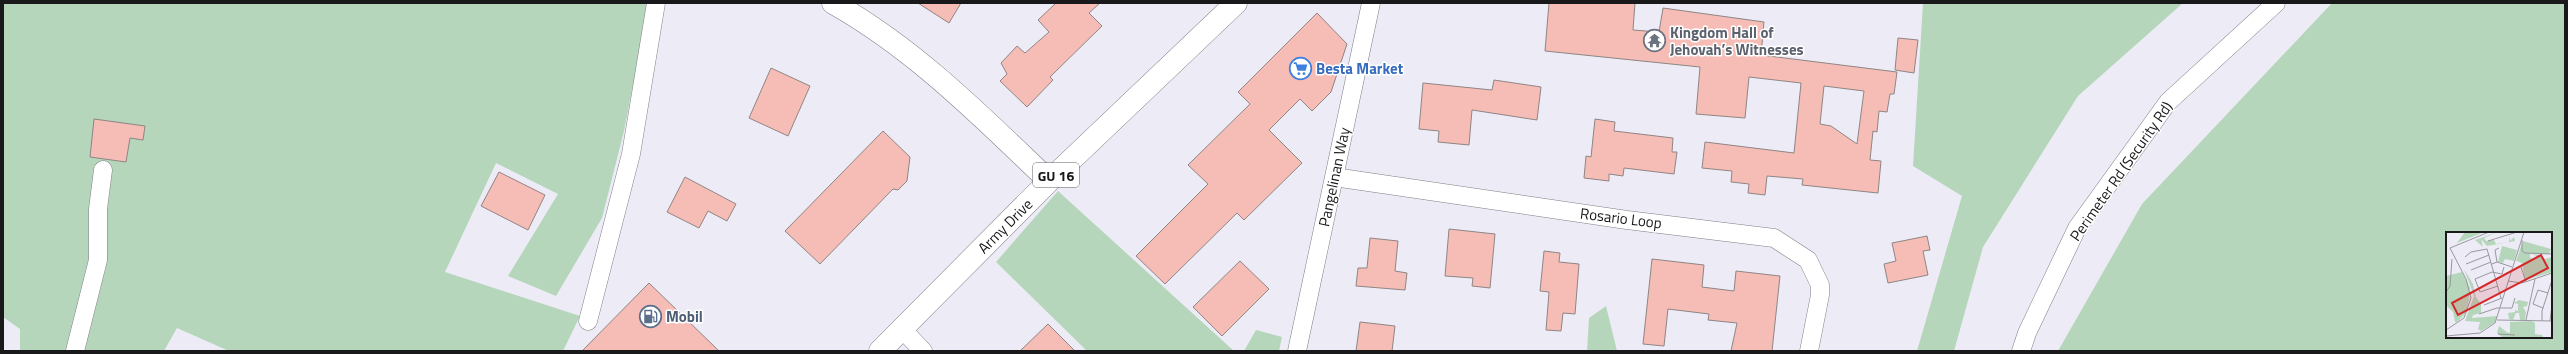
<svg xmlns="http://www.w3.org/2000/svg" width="2568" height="354" viewBox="0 0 2568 354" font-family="'Titillium Web',sans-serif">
	<rect width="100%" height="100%" fill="#edecf6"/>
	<path fill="#b5d6bb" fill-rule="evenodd" d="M3 3H649L624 131 602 218 556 296 508 276 558 194 496 163 445 272 580 316 563 351H229L177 328 164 351H20V329L3 317Z
		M1923 3H2183L2078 96 1983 247 1954 351H1917L1962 196 1913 166Z
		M2332 3H2565V351H2058L2142 204ZM2447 233H2551V337H2447Z
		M1058 191 1234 351H1087L996 262Z
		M1606 306 1617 351H1587L1589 318Z
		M1256 330 1282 337 1279 351H1244Z"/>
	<path fill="#f5bdb6" stroke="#8f8584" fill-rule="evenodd" d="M918 3H961L949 23Z
		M1056 3H1100L1089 13 1102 26 1050 77 1053 80 1027 107 1000 81 1007 74 1001 63 1017 46 1025 53 1049 32 1038 20Z
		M1549 3H1635L1633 30 1659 32 1663 8 1764 22 1761 55 1897 72 1894 94H1890L1887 112 1879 111 1877 132 1873 131 1870 160 1881 161 1878 193 1802 185 1803 179 1767 176 1765 195 1748 193 1749 184 1731 182 1732 171 1702 168 1705 142 1794 153 1801 83 1749 77 1745 118 1696 114 1700 67 1545 51ZM1824 86 1864 91 1857 144 1831 126 1820 124Z
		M1317 13 1347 44 1331 92 1312 111 1300 99 1269 130 1302 163 1244 220 1237 213 1165 284 1136 256 1208 184 1188 165 1250 104 1238 92Z
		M1898 38 1918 40 1914 73 1895 70Z
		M771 68 810 86 788 136 749 118Z
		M1494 80 1541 87 1537 120 1472 110 1469 145 1438 142 1439 131 1419 129 1423 83 1492 90Z
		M94 119 145 126 143 140 130 138 126 162 90 157Z
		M1595 119 1615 122 1614 131 1673 138 1672 152H1677L1674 174 1624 168 1623 176 1609 174V181L1584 178 1586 156 1591 157Z
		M883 131 910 157 907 181 898 190 893 189 820 264 785 231Z
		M499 172 545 195 528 230 481 206Z
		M685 177 736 204 727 221 708 211 699 228 667 212Z
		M1449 229 1495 234 1490 288 1472 286 1473 278 1445 276Z
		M1927 236 1930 250 1923 251 1928 275 1888 283 1884 264 1896 261 1892 243Z
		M1370 238 1398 241 1395 271 1407 273 1405 290 1356 286 1358 268H1367Z
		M1544 251 1560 253 1559 262 1579 264 1575 314 1563 313 1561 331 1546 330 1549 292 1540 291Z
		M1652 259 1704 265 1702 287 1734 291 1736 271 1780 276 1772 351H1731L1737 323 1708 320 1709 314 1668 309 1664 346 1643 344Z
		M1240 261 1269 289 1222 336 1193 307Z
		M649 283 719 351H582Z
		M1360 322 1395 326 1392 351H1356Z
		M1048 324 1075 351H1020Z"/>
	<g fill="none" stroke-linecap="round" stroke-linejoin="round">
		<defs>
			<path id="minor" d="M1334 177 1627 220 1774 238 1808 260 1820 285V295L1809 351
				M588 321 631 154 656 3
				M902 329 923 351
				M75 351 98 260V209L103 170
				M1297 351 1371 3
				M2021 351 2027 333 2077 228 2168 102 2276 3"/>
			<path id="major" d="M833 3C915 49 982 117 1049 181
				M880 351 1049 181 1236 3"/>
		</defs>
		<use href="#minor" stroke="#7f7e87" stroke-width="19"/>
		<use href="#major" stroke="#7f7e87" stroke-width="23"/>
		<use href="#minor" stroke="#fff" stroke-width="18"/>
		<use href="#major" stroke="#fff" stroke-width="22"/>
	</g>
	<defs>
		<symbol id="temple-ring" viewBox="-11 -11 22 22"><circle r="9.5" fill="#fff" stroke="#6b7280" stroke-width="1.5"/><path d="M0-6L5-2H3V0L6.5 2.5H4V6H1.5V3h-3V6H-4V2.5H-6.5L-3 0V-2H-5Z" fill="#6b7280"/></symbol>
		<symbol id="supermarket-ring" viewBox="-11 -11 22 22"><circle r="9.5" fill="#fff" stroke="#3f7fe0" stroke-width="1.5"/><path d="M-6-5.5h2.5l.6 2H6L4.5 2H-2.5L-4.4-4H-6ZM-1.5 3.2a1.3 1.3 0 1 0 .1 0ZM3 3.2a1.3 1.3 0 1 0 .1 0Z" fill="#3f7fe0"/></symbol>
		<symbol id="fuel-ring" viewBox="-11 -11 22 22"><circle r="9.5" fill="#fff" stroke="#5c6f8a" stroke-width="1.5"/><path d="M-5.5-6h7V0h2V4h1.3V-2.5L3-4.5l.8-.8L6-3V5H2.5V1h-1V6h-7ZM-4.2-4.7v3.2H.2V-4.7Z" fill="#5c6f8a"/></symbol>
	</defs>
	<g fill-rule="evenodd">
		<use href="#temple-ring" x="1642" y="28" width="25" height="25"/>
		<use href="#supermarket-ring" x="1288" y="56" width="25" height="25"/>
		<use href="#fuel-ring" x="638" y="304" width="25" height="25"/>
	</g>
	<g text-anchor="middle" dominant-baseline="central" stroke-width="3" stroke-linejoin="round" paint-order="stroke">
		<rect fill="#fff" stroke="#5e5e60" stroke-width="1" x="1033" y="163" width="46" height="24" rx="3"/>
		<g font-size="14" font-weight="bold" fill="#19191c">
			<text x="1056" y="175">GU 16</text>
		</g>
		<g font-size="15" font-weight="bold" fill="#5b616d" stroke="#fff" text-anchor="start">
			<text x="1670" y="32">Kingdom Hall of<tspan x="1670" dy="17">Jehovah’s Witnesses</tspan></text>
		</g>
		<g font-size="15" font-weight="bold" fill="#366cbe" stroke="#fff" text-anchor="start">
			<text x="1316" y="68">Besta Market</text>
		</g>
		<g font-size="15" fill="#19191c" stroke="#fff">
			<text transform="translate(2121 171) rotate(-55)">Perimeter Rd (Security Rd)</text>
			<text transform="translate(1334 177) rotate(-78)">Pangelinan Way</text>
			<text transform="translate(1621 218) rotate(7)">Rosario Loop</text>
			<text transform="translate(1005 226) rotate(-45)">Army Drive</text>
		</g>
		<g font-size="15" font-weight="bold" fill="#4e5e75" stroke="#fff" text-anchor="start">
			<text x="666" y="316">Mobil</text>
		</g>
	</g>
	<g transform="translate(2446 232)">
		<rect width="106" height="106" fill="#edecf6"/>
		<path d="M19 0H38L11 11ZM52 0 38 6 40 9 48 8 50 12 63 10V3L64 9 68 5 69 9 41 14 35 7 37 15 29 8ZM77 9 105 17 103 22H84V25L87 28 91 24 86 22 94 23 99 27 106 25V40L79 48 76 31 70 29ZM56 14 71 18 68 29 59 27 57 31 52 30ZM18 37 27 52 30 65 35 72V81L27 83 26 86 52 84 48 91 35 99 32 97 34 90 19 89 28 64ZM16 40 24 56 23 68 20 81 11 90H9L7 80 0 73V44ZM73 68 82 70 81 74 77 75 80 80 79 88H74L73 81H70L67 88 63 87 62 81 69 80V74V78L72 79V72L68 71ZM85 89 89 91V102L96 103 97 106H57L51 101 53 94 62 101 64 100V90Z" fill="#b5d6bb"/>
		<path fill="none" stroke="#98989f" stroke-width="1" d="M76 8V19L79 21 106 22M42 9 71 0M19 25 25 20 41 17 55 66M51 30 66 35M20 32 43 23M46 32 51 30 49 18 53 16M75 35 80 50M25 38 45 30M62 49 76 51 106 41M52 54 34 60 29 47 46 40 56 42 58 35M0 60 4 54 6 27M38 73 56 66M97 76 87 72 92 58 102 61M33 82 51 76H66L69 66M51 88 106 89M80 88 89 47M96 89V79L106 48M104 89 106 73M0 98 18 86 25 66 20 47 4 16 43 0M52 102 69 103M0 104 34 101 49 91 78 0"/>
		<path fill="#d62828" fill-opacity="0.15" stroke="#d62828" stroke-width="2" d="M95 23 102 36 12 83 6 71Z"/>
		<rect width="106" height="106" fill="none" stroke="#19191c" stroke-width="2"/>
	</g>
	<rect width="2568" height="354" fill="none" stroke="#19191c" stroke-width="8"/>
</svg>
